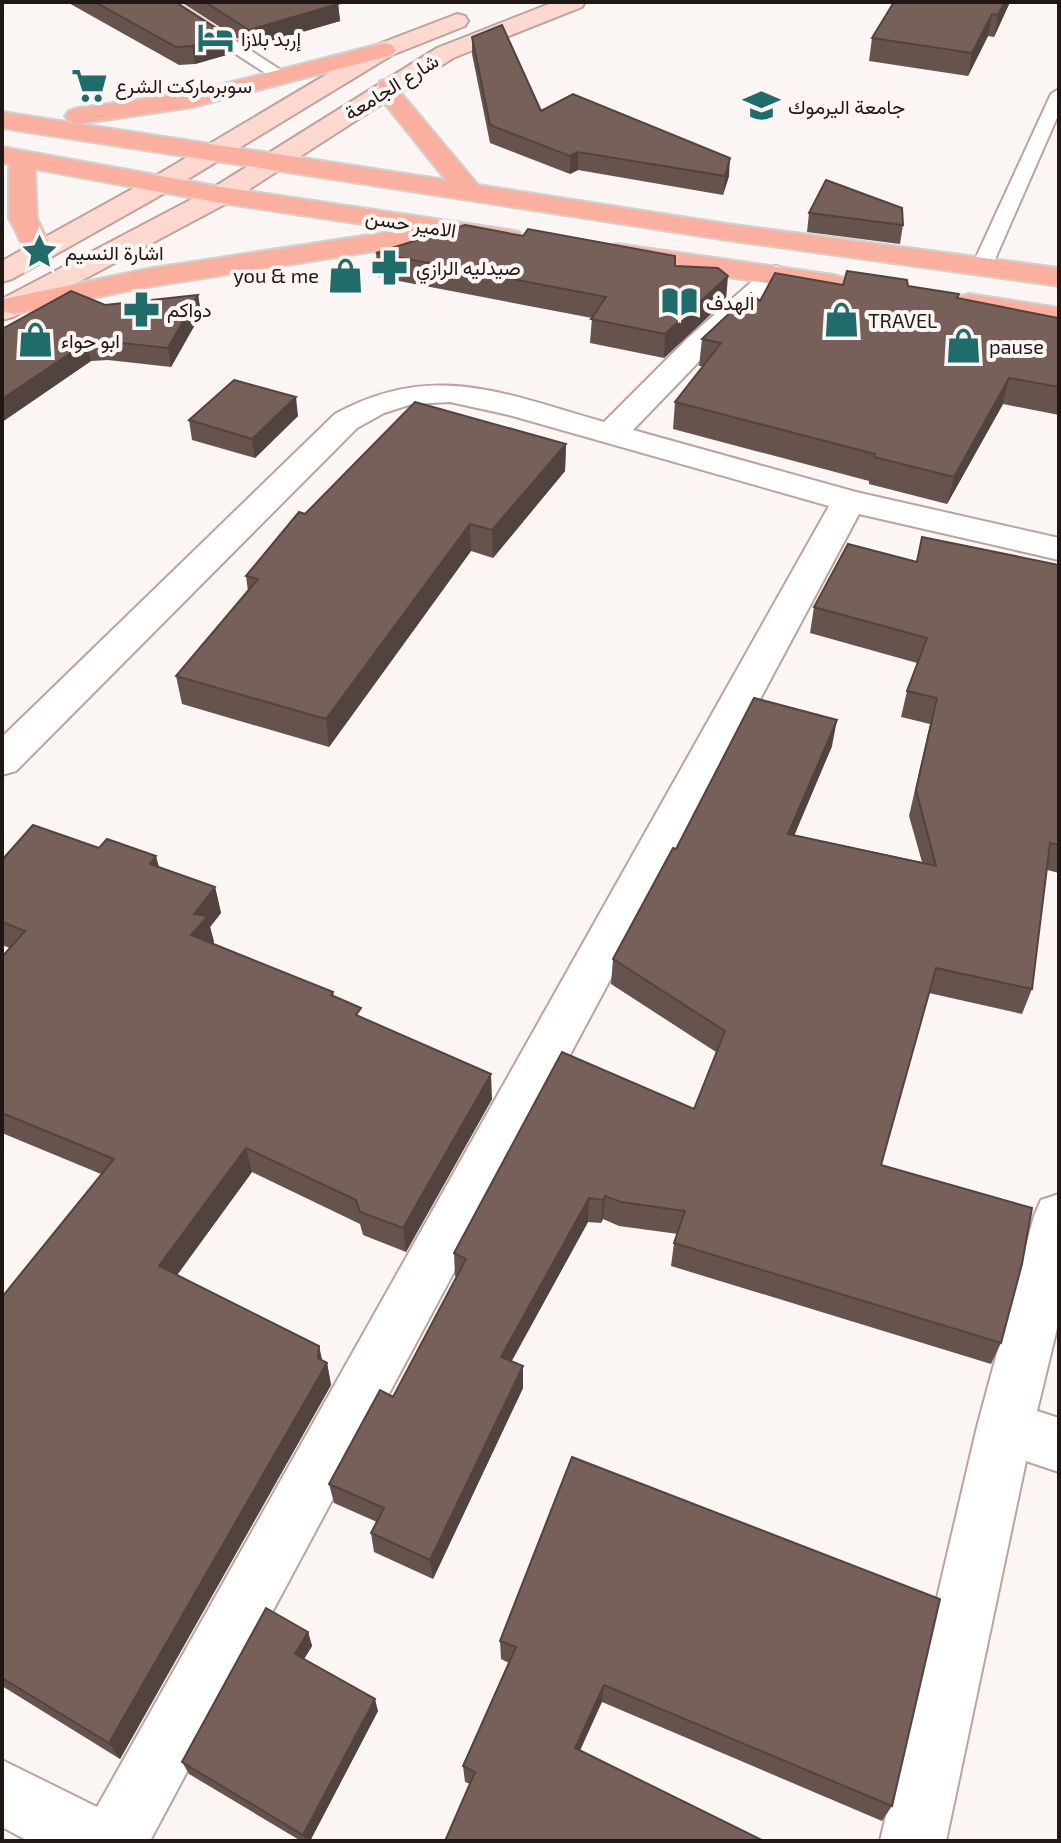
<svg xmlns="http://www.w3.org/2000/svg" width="1061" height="1843" viewBox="0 0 1061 1843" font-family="'Exo 2',Vazirmatn,sans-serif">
	<rect width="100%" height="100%" fill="#fbf6f4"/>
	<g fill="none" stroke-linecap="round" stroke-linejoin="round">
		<defs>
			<path id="service" d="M156 2H175L290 76 288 80H276Z
				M1059 89V113L992 266 989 270H975L972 266 1051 94Z"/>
			<path id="minor" d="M776 266 786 269 790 275 786 281 711 349 633 430 856 492 1059 538V560L859 514 150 1841H28L2 1827V1760L97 1807 829 506 509 415 450 402 412 404 384 413 357 428 16 771 2 775V737L335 414C433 360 505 394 604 422L689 337 766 269Z
				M1059 1194V1320L1037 1411 1059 1418V1472L1026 1461 946 1841H880L977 1427 1034 1216 1041 1200Z"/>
			<path id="secondary" d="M554 2H585L582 7 453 58 231 201 13 317 2 320V299L211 189 437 48Z
				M457 14 465 16 468 21 465 26 392 55 170 190 12 279 2 282V261L152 178 376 45Z"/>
			<path id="primary" d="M384 43 392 45 396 50 392 55 193 107 78 124 69 121 65 116 69 111 78 108 193 92Z
				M389 79 398 81 401 93 478 185 727 224 1059 268V286L727 240 2 128V112L446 180 377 94 380 81Z
				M2 147 221 187 509 230 519 232 523 238 519 244 509 246 425 234 427 237 423 243 413 245 147 287 14 314 4 311V299L147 269 402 230 221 203 35 169 37 218 53 252 49 258 39 261 29 258 9 218V164L2 163Z
				M617 244 834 275 844 278 849 284 844 290 834 293 607 259 603 253 607 247Z
				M969 294 1059 308V326L959 309 954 303 959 297Z"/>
		</defs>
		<use href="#service" stroke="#bda39d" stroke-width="4"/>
		<use href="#minor" stroke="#bda39d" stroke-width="4"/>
		<use href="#secondary" stroke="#bda39d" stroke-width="4"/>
		<use href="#primary" stroke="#d3d1d0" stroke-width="4"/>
		<use href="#service" fill="#fff" fill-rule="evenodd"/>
		<use href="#minor" fill="#fff" fill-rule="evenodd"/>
		<use href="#secondary" fill="#fdd8cf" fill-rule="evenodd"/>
		<use href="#primary" fill="#fbb09f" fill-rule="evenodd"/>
	</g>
	<path fill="#66534d" d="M67 2H175L228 36 230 54 195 64 179 65Z
		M181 2H335L338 4 340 21 251 47Z
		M1010 2 994 37 988 36 968 76 869 61 872 38Z
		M472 37 541 111 729 176 723 195 578 170 570 174 490 143 472 54Z
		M809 213 903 225 900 244 807 232Z
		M376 253 675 266 726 300 664 358 590 343 592 318 378 277Z
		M843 285 958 299 1058 318 1059 315V415L1003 404 947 504 869 484V481L673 429 675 402 703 366H699L702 339 760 301Z
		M198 295 201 314 171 367 108 360 91 361 2 422 105 305Z
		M298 416 255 458 192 440 189 420Z
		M566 444 565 471 493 558 471 551 329 747 182 704 176 676 248 591 246 576 305 514Z
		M922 537 1059 565V873L1047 870 1032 989 1022 1014 929 993 881 1165 1001 1343 991 1364 671 1266 674 1243 678 1234 619 1226 603 1219 601 1223 588 1222 511 1361 523 1366V1388L433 1579 374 1552 371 1533 377 1522 334 1503 329 1484 393 1397 457 1276H455L454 1253 694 1109 716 1052 611 984 613 959 676 849 832 746 794 835 922 862 909 816 930 724 901 717 907 691 917 663 810 633 814 607 916 562Z
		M99 848 215 887 221 913 210 927 214 942 212 944 333 992 334 996 362 1018 492 1099 406 1252 363 1235 360 1224 252 1172 177 1275 327 1363 331 1385 120 1759 2 1686V1297L101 1174 2 1133V957L10 948 2 945V860Z
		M308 1632 312 1646 304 1659 378 1711 310 1841H301L189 1774 182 1762Z
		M500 1641 892 1806 882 1821 602 1702 470 1784 465 1782 463 1766 509 1663 501 1659Z"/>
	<path fill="#53433f" d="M1005 2H1010L994 37 998 15Z
		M338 4 340 21 251 47 249 30Z
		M992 14 988 36 968 76 972 53Z
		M228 36 230 54 195 64 192 46Z
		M578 152V170L570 174V156Z
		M730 158 729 176 723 195 725 176Z
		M728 276 726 300 664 358 665 334Z
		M198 295 201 314 171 367 168 348Z
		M87 342 91 361 2 422V399Z
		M1009 378 1003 404 947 504 954 477Z
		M296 397 298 416 255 458 252 439Z
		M566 444 565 471 493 558 492 530Z
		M470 524 471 551 329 747 326 719Z
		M837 720 832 746 784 860 788 834Z
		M156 856 163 882 150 864Z
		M215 887 221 913 210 927 214 942 197 961 191 935 194 914Z
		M491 1074 492 1099 406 1252 403 1228Z
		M246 1148 252 1172 167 1289 159 1266Z
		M605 1196 603 1219 601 1223 603 1200Z
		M589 1198 588 1222 502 1379 501 1357Z
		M319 1346 324 1368 327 1363 331 1385 120 1759 109 1743 318 1358Z
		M523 1366V1388L433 1579 430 1560Z
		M308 1632 312 1646 299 1667 295 1654Z
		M604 1685 602 1702 574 1764 575 1748Z
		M375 1699 378 1711 310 1841H306L303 1835Z"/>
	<path fill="#77605a" stroke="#53433f" stroke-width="2" d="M95 2H175L228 36 192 46 176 47Z
		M205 2H335L338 4 249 30Z
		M894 2H1005L998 15 992 14 972 53 872 38Z
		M502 25 541 111 573 94 730 158 725 176 578 152 570 156 490 125 472 37Z
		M826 180 902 208 903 225 809 213Z
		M465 225 523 236 528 229 675 256V266L718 268 728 276 665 334 591 319 606 297 376 253Z
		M847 271 907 280 908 286 959 294 957 298 1058 318 1059 315V387L1009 378 954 477 874 457 875 454 675 402 721 343 702 339 751 293 760 301 775 273 843 285Z
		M71 291 105 305 198 295 168 348 103 341 87 342 2 399V329Z
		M234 380 296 397 252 439 189 420Z
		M415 402 566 444 492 530 470 524 326 719 176 676 258 579 246 576 299 512 305 514Z
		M922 537 1059 565V845L1050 843 1032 989 936 968 881 1165 1032 1208 1022 1264 1001 1343 674 1243 685 1211 621 1202 605 1196 603 1200 589 1198 501 1357 523 1366 430 1560 371 1533 384 1508 329 1484 380 1390 393 1397 466 1259 454 1253 562 1052 694 1109 725 1031 613 959 673 848 676 849 754 698 837 720 788 834 936 866 916 790 937 698 907 691 927 638 814 607 848 544 917 562Z
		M33 825 99 848 107 839 156 856 150 864 215 887 194 914 208 916 191 935 333 992 331 995 361 1008 356 1015 491 1074 403 1228 360 1212 356 1200 246 1148 159 1266 319 1346 318 1358 327 1363 109 1743 2 1678V1297L114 1159 2 1113V957L25 931 2 922V860Z
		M572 1457 940 1599 892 1806 604 1685 575 1748 764 1841H445L475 1772 463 1766 516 1647 500 1641Z
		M266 1608 308 1632 295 1654 375 1699 303 1835 182 1762Z"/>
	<defs>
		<symbol id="hotel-bare" viewBox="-9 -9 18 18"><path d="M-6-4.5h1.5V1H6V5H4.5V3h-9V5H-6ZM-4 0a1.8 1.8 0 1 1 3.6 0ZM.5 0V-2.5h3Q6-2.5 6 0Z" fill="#206c6b" stroke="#fbf6f4" stroke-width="2.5" paint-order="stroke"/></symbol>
		<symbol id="supermarket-bare" viewBox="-9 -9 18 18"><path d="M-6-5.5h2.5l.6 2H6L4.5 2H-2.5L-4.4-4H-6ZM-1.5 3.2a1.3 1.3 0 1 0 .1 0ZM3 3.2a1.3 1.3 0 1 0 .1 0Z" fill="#206c6b" stroke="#fbf6f4" stroke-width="2.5" paint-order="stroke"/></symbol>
		<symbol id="university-bare" viewBox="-9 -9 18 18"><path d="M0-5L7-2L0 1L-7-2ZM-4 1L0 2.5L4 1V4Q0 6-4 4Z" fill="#206c6b" stroke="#fbf6f4" stroke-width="2.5" paint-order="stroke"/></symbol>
		<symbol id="sight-bare" viewBox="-9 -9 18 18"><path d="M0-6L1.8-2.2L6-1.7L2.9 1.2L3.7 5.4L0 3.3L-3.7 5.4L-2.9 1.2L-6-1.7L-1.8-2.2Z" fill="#206c6b" stroke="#fbf6f4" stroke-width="2.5" paint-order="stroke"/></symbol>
		<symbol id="pharmacy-bare" viewBox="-9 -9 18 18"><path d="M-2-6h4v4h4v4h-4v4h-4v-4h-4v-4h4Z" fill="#206c6b" stroke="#fbf6f4" stroke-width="2.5" paint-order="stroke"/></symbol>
		<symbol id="shop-bare" viewBox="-9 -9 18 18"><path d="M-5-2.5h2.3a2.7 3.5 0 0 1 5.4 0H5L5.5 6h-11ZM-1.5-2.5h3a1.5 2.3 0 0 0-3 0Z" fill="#206c6b" stroke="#fbf6f4" stroke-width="2.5" paint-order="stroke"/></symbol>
		<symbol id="library-bare" viewBox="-9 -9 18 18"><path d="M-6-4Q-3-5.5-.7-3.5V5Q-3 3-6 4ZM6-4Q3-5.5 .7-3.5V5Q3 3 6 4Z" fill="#206c6b" stroke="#fbf6f4" stroke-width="2.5" paint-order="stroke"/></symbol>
	</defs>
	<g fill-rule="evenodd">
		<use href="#hotel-bare" x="190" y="12" width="51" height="51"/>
		<use href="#supermarket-bare" x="64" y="60" width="51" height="51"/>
		<use href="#university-bare" x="736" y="80" width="51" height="51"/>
		<use href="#sight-bare" x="14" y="226" width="51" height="51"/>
		<use href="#pharmacy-bare" x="364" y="242" width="51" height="51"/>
		<use href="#shop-bare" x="320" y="250" width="51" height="51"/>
		<use href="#library-bare" x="654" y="276" width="51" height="51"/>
		<use href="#pharmacy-bare" x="116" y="284" width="51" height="51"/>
		<use href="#shop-bare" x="816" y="294" width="51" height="51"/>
		<use href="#shop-bare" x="10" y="314" width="51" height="51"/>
		<use href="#shop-bare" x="938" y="320" width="51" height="51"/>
	</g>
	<g text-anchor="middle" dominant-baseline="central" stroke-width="8" stroke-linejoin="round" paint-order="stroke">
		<g font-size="20" fill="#211715" stroke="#fbf6f4" text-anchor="start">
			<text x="241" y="38">إربد بلازا</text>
			<text x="115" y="85">سوبرماركت الشرع</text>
			<text x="788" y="106">جامعة اليرموك</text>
			<text x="65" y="252">اشارة النسيم</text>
			<text x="416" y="267">صيدليه الرازي</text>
			<text x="319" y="275" text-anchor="end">you &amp; me</text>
			<text x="706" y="302">الهدف</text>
			<text x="167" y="309">دواكم</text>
			<text x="868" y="320">TRAVEL</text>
			<text x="61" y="340">ابو حواء</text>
			<text x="989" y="346">pause</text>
		</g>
		<g font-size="20" fill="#211715" stroke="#fbf6f4">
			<text transform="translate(391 86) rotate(-32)">شارع الجامعة</text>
			<text transform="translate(411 223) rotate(9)">الامير حسن</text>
		</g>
	</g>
	<rect width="1061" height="1843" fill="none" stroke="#211715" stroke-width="8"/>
</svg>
